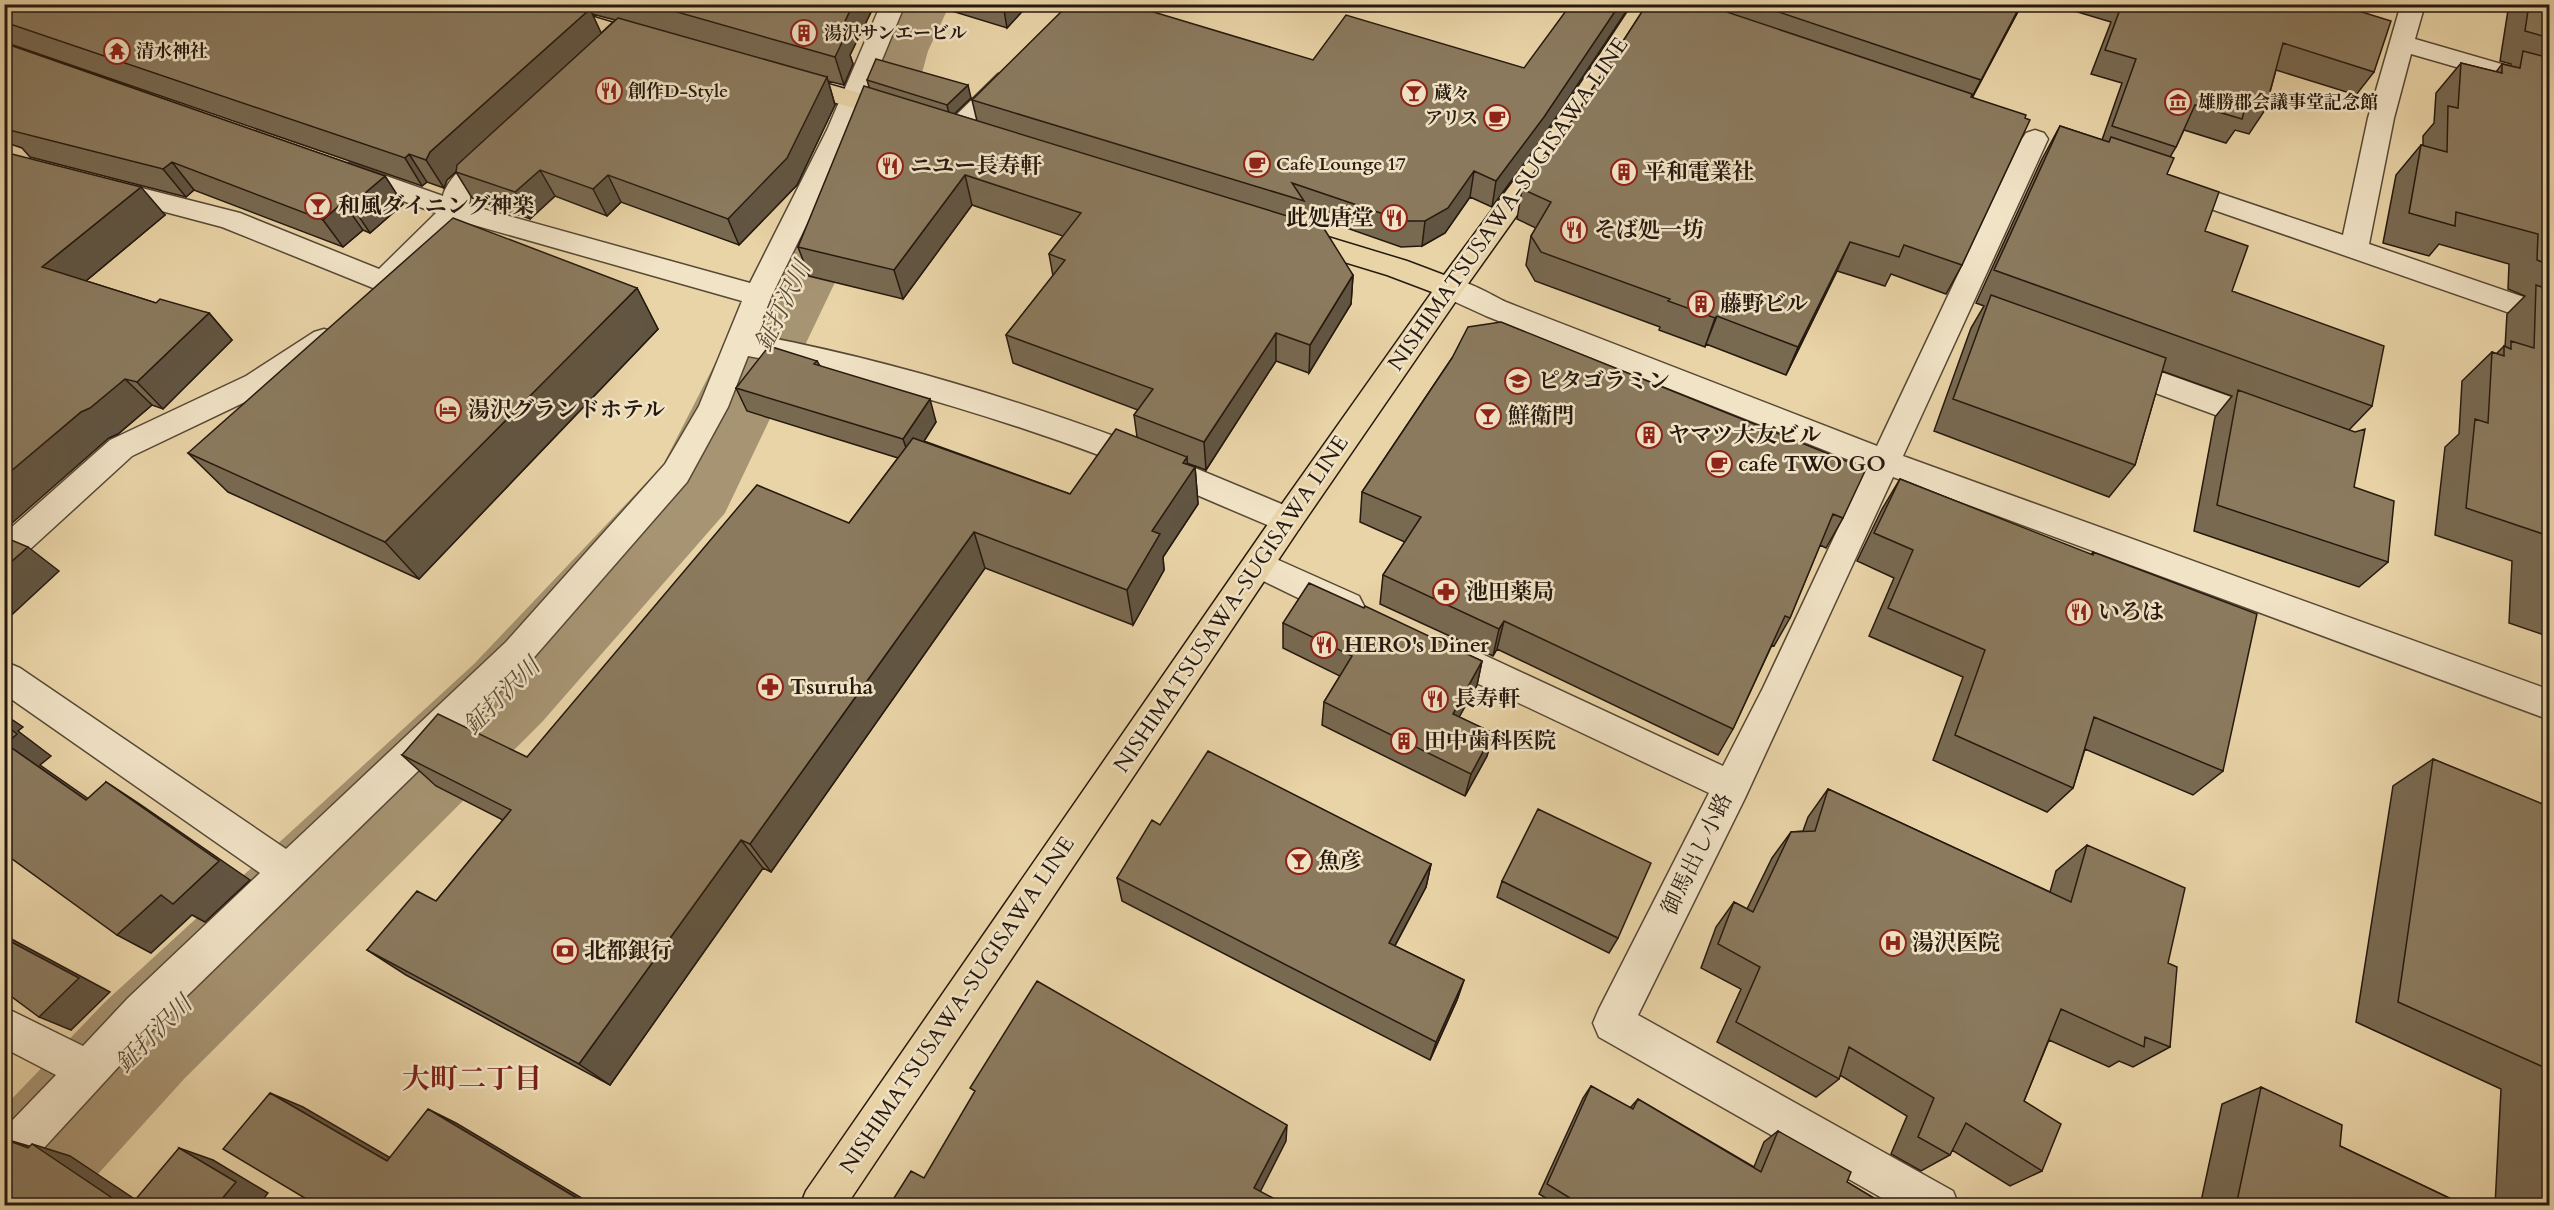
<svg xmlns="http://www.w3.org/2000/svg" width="2554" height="1210" viewBox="0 0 2554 1210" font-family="Cardo,'Noto Serif JP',serif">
	<rect width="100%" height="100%" fill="#e9d4a7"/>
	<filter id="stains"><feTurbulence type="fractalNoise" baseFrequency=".00333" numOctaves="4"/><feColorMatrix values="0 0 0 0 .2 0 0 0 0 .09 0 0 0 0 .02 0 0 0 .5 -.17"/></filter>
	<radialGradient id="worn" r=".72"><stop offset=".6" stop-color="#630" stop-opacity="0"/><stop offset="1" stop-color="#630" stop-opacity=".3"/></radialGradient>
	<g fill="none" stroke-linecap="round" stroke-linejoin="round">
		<path fill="#a79473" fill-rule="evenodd" d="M884 4H950L928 51 922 73 912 89 887 95 862 89 852 73 860 51Z
			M859 126 885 133 895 150 848 255 725 513 542 722 184 1079 69 1206H4V1107L106 1001 474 664 663 465 833 133Z"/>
		<defs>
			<path id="minor" d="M881 4H905L853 130 772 295 756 335C883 359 1006 396 1127 441 1185 463 1242 488 1299 511L1304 520 1299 529 1288 533 1277 529C1219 505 1162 479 1104 457 988 414 870 379 748 356L728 407 687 482 530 662 156 1026 19 1175 4 1180V1129L56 1075 4 1048V1007L83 1046 128 998 260 873 4 694V664L8 663 20 668 286 849 506 642 665 464 699 406 742 301 460 221 393 289 383 292 222 227 101 195 97 189 101 183 110 180 240 213 379 269 436 213 340 178 336 172 340 166 349 163 358 166 443 196C445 182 473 154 486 147 492 143 498 145 504 147L508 153 471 191 469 205 750 283 827 130Z
				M2401 4H2425L2415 39 2550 78V94L2411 54 2394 118 2369 244 2550 306V327L2165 193 2161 187 2165 181 2174 178 2343 235 2368 118Z
				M1007 72 1016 74 1020 80 1016 86 964 137 955 140 946 137 942 131 946 125 998 74Z
				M2035 130 2044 133 2048 139 1903 456 2550 690V720L1893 477 1745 798 1638 1015 1953 1191 1959 1206H1896L1599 1037 1593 1023 1599 1009 1709 793 1428 660 1423 650 1428 640 1440 636 1452 640 1723 766 1763 688 1867 467 1486 316 1440 295 1436 288 1440 281C1461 275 1487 293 1506 302L1877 446 2022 139 2026 133Z
				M324 329 334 332 339 340 334 348 266 392 132 456 15 563 4 567V534L110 440 246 376 314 332Z
				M2116 356 2276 413 2280 421 2276 429 2265 433 2106 375 2101 367 2106 359Z
				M1258 551 1359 596 1364 606 1359 616 1347 620 1335 616 1247 573 1242 564 1247 555Z"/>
			<path id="major" d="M510 4H550L657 36 660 41 657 46 648 49 514 9Z
				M1633 4H1657L1559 156 1460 295 1299 529 846 1206H800L806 1191 1277 511 1432 292 1387 275 1285 244 1281 237 1285 230 1295 227 1407 261 1444 275 1541 144Z
				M790 73 911 108 915 114 911 120 902 122 781 87 777 81 781 75Z"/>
		</defs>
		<use href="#minor" stroke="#574835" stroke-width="3"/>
		<use href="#major" stroke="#26190f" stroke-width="3"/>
		<use href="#minor" fill="#f1e3c6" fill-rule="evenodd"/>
		<use href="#major" fill="#e9d4a7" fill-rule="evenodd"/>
	</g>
	<path fill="#786951" stroke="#26190f" stroke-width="1.5" fill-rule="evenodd" d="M4 4H875L850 55 853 64 844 85 828 81 835 105 797 185 739 245 621 202 607 216 555 196 530 219 472 198 456 172 447 180 444 188 427 182 422 186 4 42ZM592 14 615 20 601 33Z
		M929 4H1029L1007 28Z
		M1647 4H2022L1972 97 1962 265 1946 294 1891 274 1885 286 1837 271 1786 375 1706 344 1705 347 1659 330 1660 327 1535 281 1526 265 1531 236 1536 228 1517 219 1522 189 1567 128Z
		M2051 4H2336L2374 72 2356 95 2276 70 2265 110 2249 134 2235 130 2226 143 2184 130 2176 147 2170 157 2167 174 2205 231 2232 291 2372 406 2349 430 2354 487 2388 562 2359 587 2194 531 2215 417 2232 396 2162 371 2135 465 2109 497 1934 431 1971 328 1984 306 1976 303 2042 159 2060 126 2102 140 2122 83 2091 74 2111 22Z
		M2509 4H2550V637L2509 623 2512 561 2435 535 2445 447 2459 434 2462 381 2492 352 2496 354 2504 346 2505 347 2507 314 2525 296 2508 289 2509 264 2439 244 2429 256 2383 243 2396 175 2421 145H2423V136L2434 123 2436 93 2461 63 2496 72 2502 64 2510 66 2511 64 2500 61Z
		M4 43 385 176 403 204 370 233 363 230 343 247 194 190 186 197 30 157 22 148 4 142Z
		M867 80 971 98 954 114 977 121 972 100 1539 143 1492 207 1470 197 1445 233 1422 246 1401 247 1304 213 1303 221 1353 275 1351 304 1309 373 1276 361 1206 470 1187 463V464L1195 467 1198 504 1163 557 1164 570 1133 625 985 568 771 872 763 868 610 1085 406 975 367 950 436 901 503 820 436 786 402 755 527 757 849 523 898 458 747 411 736 388 817 361 820 366 936 422 924 441 1070 494 1137 437 1134 415 1138 410 1013 363 1006 335 1053 276 1049 254 1063 236 972 205 903 299 809 276 798 247 869 87Z
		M4 152 165 215 86 281 156 303 209 313 232 340 163 409 152 405 118 434 109 438Z
		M637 288 658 329 419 579 228 492 188 453Z
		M1452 358 1843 518 1826 548 1820 545 1790 618 1774 646 1772 645 1733 729 1718 755 1497 649 1493 656 1380 604 1383 575 1405 542 1360 522 1362 492Z
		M1900 479 2091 555 2093 552 2223 771 2193 795 2085 749 2073 788 2047 812 1933 760 1963 677 1869 636 1894 578 1857 561 1882 509Z
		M1364 608 1482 661 1477 685 1459 717 1493 733 1487 756 1465 796 1322 725 1324 702 1340 676 1283 648V623Z
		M2433 759 2550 807V1206H2495L2501 1089 2356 1022 2393 786Z
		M1828 789 2050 892 2056 871 2087 845 2168 963 2170 1047 2133 1067 2119 1061 2109 1067 2049 1040 2024 1101 2042 1171 2010 1186 1952 1150 1950 1155 1921 1171 1891 1154 1907 1116 1840 1075 1839 1079 1816 1097 1717 1042 1741 989 1701 968 1716 927 1734 902 1747 909 1772 858 1791 832 1803 831 1808 817Z
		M1160 825 1431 864 1426 887 1395 946 1464 980 1457 1000 1430 1060 1122 901 1117 878Z
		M1502 881 1618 938 1609 953 1497 897Z
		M1591 1086 1630 1108 1638 1099 1754 1167 1764 1142 1778 1131 1847 1182 1887 1206H1559L1539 1194 1583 1098Z
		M2261 1087 2340 1146 2466 1206H2200L2222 1104Z"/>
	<path fill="#615542" stroke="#26190f" stroke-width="1.5" d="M853 4H875L850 55 853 64 844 85 835 57 839 34Z
		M1003 4H1029L1007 28Z
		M1620 4H1631L1539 143 1492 207 1496 181Z
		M2021 4H2022L1968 106 1981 80Z
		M590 9 603 37 447 180 444 188 426 160 430 152Z
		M827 77 835 105 797 185 739 245 728 219Z
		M968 85 971 98 950 118 947 105Z
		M409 154 427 182 422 186 405 158Z
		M172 162 194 190 186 197 163 169Z
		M540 170 555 196 530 219 515 192Z
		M1474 171 1470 197 1445 233 1422 246 1425 221Z
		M608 175 621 202 607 216 593 189Z
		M965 175 972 205 903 299 894 270Z
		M385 176 403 204 370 233 351 205Z
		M141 187 165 215 69 295 42 267Z
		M343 202 363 230 343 247 323 220Z
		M1850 242 1837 271 1786 375 1798 347Z
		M1353 275 1351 304 1309 373 1310 345Z
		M637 288 658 329 419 579 385 542Z
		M209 313 232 340 163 409 137 382Z
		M1717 316 1706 344 1705 347 1715 318Z
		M1276 333V361L1206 470 1204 442Z
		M125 379 152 405 118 434 109 438 4 530V477L81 412Z
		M930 399 936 422 911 462 903 439Z
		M1187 457 1188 477 1195 467 1198 504 1163 557 1164 570 1133 625 1127 590 1152 531 1183 463Z
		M974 532 985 568 771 872 750 844Z
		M28 547 59 571 4 622V568Z
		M1504 621 1497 649 1493 656 1499 629Z
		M1482 661 1477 685 1448 737 1453 714Z
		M4 700 12 705 4 711Z
		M4 714 23 727 18 731 51 756 40 765 119 820 86 800 6 744Z
		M1493 733 1487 756 1465 796 1471 774Z
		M106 782 138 803 250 880 205 922 192 915 151 953 117 935Z
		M741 840 763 868 610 1085 579 1064Z
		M1431 864 1426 887 1385 964 1389 943Z
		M4 935 110 992 71 1030 39 1017 4 938Z
		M1464 980 1457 1000 1430 1060 1436 1042Z
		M270 1093 303 1107 418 1174 387 1161Z
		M428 1109 456 1123 595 1206H590Z
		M1287 1125 1286 1141 1255 1202 1254 1188Z
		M5 1139 39 1149 32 1144 70 1156 145 1206H124L28 1148Z
		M179 1148 213 1160 268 1193 258 1206H216Z"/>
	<path fill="#8b7a5e" stroke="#26190f" stroke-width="1.5" d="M4 4H576L590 9 430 152 426 160 409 154 405 158 4 22Z
		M649 4H853L839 34 845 36 835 57Z
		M1069 4H1127L1313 60 1346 15 1524 68 1571 4H1620L1544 117 1496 181 1474 171 1448 208 1425 221H1404L1292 183 1304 201 972 100Z
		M1647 4H1703L1972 94 1971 97 2026 115 2025 118 2030 120 1962 265 1904 245 1899 257 1850 242 1798 347 1717 316 1715 318 1668 301 1670 299 1541 252 1531 236 1551 202 1522 189 1567 128Z
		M1755 4H2021L1981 80Z
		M2122 4H2336L2391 21 2374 72 2283 43 2265 110 2246 105 2242 119 2195 105 2176 147 2112 126 2136 59 2105 50Z
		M2529 4H2550V38L2525 31Z
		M618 18 827 77 787 158 728 219 608 175 593 189 540 170 515 192 456 172 457 165Z
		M4 43 385 176 351 205 343 202 323 220 172 162 163 169 5 129 11 125 4 123Z
		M2523 51 2550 58V265L2537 260 2538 234 2456 212 2455 226 2409 213 2421 145 2447 152 2448 106 2458 108 2461 63 2502 73V64L2520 68Z
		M876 59 968 85 947 105 867 80Z
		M864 86 1323 227 1353 275 1310 345 1276 333 1204 442 1134 415 1153 389 1006 335 1065 260 1049 254 1081 213 965 175 894 270 798 247Z
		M2060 126 2109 142 2111 137 2174 158 2167 174 2219 192 2205 231 2248 246 2232 291 2384 346 2372 406 1994 270Z
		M4 152 141 187 42 267 156 303 160 299 209 313 137 382 125 379 90 408 81 412 4 477Z
		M453 218 637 288 385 542 188 453Z
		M2536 285 2550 290V600L2543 598 2546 535 2466 508 2475 419 2488 423 2492 352 2504 356V346L2511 349V341L2534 348Z
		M1991 295 2166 358 2135 465 1953 399Z
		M1501 322 1866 469 1843 518 1833 514 1790 618 1785 616 1733 729 1504 621 1499 629 1383 575 1421 517 1362 492 1452 358 1468 327Z
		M769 346 817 361 814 364 930 399 903 439 736 388Z
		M2238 390 2355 432 2365 429 2354 487 2394 501 2388 562 2217 505Z
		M1116 429 1187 457 1183 463 1195 467 1152 531 1160 534 1127 590 974 532 750 844 741 840 579 1064 367 950 417 891 436 901 511 810 402 755 438 714 527 757 757 485 849 523 913 438 1070 494Z
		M1900 479 2093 555V552L2257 614 2223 771 2094 717 2073 788 1955 735 1985 650 1888 608 1913 550 1874 533Z
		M4 537 28 547 4 568Z
		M1309 583 1364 608 1365 606 1482 661 1453 714 1493 733 1471 774 1324 702 1352 656 1283 623Z
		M4 724 17 734 6 744 86 800 106 782 219 861 173 904 161 895 117 935 4 853Z
		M1208 751 1431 864 1389 943 1464 980 1436 1042 1117 878 1152 820 1160 825Z
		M2433 759 2550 807V1070L2398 1002Z
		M1828 789 2071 902 2087 845 2185 888 2168 963 2177 967 2170 1047 2145 1037 2144 1047 2061 1009 2024 1101 2061 1124 2042 1171 1966 1123 1950 1155 1918 1137 1934 1098 1849 1047 1839 1079 1736 1022 1760 967 1718 944 1734 902 1753 912 1791 832 1815 831Z
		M1538 809 1651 863 1618 938 1502 881Z
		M4 938 79 978 39 1017 4 991Z
		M1037 981 1287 1125 1254 1188 1288 1206H889L911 1171 924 1178 975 1091 970 1088Z
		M1591 1086 1633 1109 1638 1099 1761 1172 1778 1131 1851 1172 1847 1182 1887 1206H1583L1547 1184Z
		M2261 1087 2342 1125 2340 1146 2466 1206H2236Z
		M270 1093 387 1161 428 1109 590 1206H318L223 1149Z
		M2550 1122V1206H2546Z
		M4 1139 28 1148 32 1144 124 1206H4Z
		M179 1148 236 1182 216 1206H130Z"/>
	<defs>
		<symbol id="building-ring" viewBox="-11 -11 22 22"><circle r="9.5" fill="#f1e3c6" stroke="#8f2418" stroke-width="1.5"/><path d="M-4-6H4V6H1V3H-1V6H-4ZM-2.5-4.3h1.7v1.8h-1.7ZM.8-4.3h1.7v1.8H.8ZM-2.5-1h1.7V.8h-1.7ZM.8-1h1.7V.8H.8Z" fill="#8f2418"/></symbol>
		<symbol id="temple-ring" viewBox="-11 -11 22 22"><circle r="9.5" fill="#f1e3c6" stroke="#8f2418" stroke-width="1.5"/><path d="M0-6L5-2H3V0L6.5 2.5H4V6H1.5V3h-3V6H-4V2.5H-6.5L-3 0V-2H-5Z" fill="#8f2418"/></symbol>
		<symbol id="restaurant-ring" viewBox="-11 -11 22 22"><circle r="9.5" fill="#f1e3c6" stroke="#8f2418" stroke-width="1.5"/><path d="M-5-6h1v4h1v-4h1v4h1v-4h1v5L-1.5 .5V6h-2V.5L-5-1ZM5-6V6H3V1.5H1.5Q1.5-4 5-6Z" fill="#8f2418"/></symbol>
		<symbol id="bar-ring" viewBox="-11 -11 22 22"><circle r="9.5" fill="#f1e3c6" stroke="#8f2418" stroke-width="1.5"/><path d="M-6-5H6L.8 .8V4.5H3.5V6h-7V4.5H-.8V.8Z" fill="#8f2418"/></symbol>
		<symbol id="museum-ring" viewBox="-11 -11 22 22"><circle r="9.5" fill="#f1e3c6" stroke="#8f2418" stroke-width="1.5"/><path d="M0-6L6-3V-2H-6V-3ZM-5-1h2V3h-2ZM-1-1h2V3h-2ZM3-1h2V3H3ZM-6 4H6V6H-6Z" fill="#8f2418"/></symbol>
		<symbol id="cafe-ring" viewBox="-11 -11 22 22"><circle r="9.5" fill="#f1e3c6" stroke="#8f2418" stroke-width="1.5"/><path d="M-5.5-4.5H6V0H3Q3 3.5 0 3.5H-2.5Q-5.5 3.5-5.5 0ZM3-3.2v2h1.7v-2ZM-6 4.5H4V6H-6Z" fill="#8f2418"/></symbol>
		<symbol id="university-ring" viewBox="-11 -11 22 22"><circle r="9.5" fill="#f1e3c6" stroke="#8f2418" stroke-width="1.5"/><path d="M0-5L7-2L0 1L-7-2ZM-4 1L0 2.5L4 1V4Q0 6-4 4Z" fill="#8f2418"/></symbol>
		<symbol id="hotel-ring" viewBox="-11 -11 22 22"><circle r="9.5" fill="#f1e3c6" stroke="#8f2418" stroke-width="1.5"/><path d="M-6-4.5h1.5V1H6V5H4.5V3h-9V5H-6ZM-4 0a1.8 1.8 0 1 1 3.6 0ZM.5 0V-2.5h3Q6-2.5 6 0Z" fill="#8f2418"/></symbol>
		<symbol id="pharmacy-ring" viewBox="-11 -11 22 22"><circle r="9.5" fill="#f1e3c6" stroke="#8f2418" stroke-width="1.5"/><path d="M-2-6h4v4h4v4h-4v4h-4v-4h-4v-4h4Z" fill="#8f2418"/></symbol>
		<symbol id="hospital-ring" viewBox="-11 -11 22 22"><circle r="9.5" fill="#f1e3c6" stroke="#8f2418" stroke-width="1.5"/><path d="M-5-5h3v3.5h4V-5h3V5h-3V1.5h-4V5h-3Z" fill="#8f2418"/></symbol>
		<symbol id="bank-ring" viewBox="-11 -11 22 22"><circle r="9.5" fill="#f1e3c6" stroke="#8f2418" stroke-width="1.5"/><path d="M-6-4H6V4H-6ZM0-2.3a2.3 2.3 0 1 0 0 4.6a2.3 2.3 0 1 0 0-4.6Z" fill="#8f2418"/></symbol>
	</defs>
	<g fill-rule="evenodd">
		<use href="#building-ring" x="789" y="18" width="30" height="30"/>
		<use href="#temple-ring" x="102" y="36" width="30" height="30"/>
		<use href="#restaurant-ring" x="594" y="76" width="30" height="30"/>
		<use href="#bar-ring" x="1399" y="78" width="30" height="30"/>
		<use href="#museum-ring" x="2163" y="87" width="30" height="30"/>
		<use href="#cafe-ring" x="1482" y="103" width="30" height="30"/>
		<use href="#cafe-ring" x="1242" y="149" width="30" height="30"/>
		<use href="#restaurant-ring" x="875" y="151" width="30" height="30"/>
		<use href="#building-ring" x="1609" y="157" width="30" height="30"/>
		<use href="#bar-ring" x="303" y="191" width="30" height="30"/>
		<use href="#restaurant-ring" x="1379" y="203" width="30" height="30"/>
		<use href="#restaurant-ring" x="1559" y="215" width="30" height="30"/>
		<use href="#building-ring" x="1686" y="289" width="30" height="30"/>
		<use href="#university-ring" x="1503" y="366" width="30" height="30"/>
		<use href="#hotel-ring" x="433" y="395" width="30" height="30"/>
		<use href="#bar-ring" x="1473" y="401" width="30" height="30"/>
		<use href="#building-ring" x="1634" y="420" width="30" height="30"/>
		<use href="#cafe-ring" x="1704" y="449" width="30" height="30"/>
		<use href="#pharmacy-ring" x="1431" y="577" width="30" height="30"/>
		<use href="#restaurant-ring" x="2064" y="597" width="30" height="30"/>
		<use href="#restaurant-ring" x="1309" y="630" width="30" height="30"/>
		<use href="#pharmacy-ring" x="755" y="672" width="30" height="30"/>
		<use href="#restaurant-ring" x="1420" y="684" width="30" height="30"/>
		<use href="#building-ring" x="1389" y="726" width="30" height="30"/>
		<use href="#bar-ring" x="1284" y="846" width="30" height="30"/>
		<use href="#hospital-ring" x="1878" y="928" width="30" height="30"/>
		<use href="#bank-ring" x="550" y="936" width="30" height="30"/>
	</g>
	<g text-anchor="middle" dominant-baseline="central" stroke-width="5" stroke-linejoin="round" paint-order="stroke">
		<g font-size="18" font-weight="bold" fill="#26190f" stroke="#f1e3c6" text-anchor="start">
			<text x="824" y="33">湯沢サンエービル</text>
			<text x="136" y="51">清水神社</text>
			<text x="628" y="91">創作D-Style</text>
			<text x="1434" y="93">蔵々</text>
			<text x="2198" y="102">雄勝郡会議事堂記念館</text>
			<text x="1478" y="118" text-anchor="end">アリス</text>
			<text x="1276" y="164">Cafe Lounge 17</text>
		</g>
		<g font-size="22" font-weight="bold" fill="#26190f" stroke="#f1e3c6" text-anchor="start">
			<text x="910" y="166">ニユー長寿軒</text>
			<text x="1644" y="172">平和電業社</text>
			<text x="338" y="206">和風ダイニング神楽</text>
			<text x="1374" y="218" text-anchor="end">此処唐堂</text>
			<text x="1594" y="230">そば処一坊</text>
			<text x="1720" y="304">藤野ビル</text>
			<text x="1538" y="381">ピタゴラミン</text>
			<text x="468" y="410">湯沢グランドホテル</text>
			<text x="1508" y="416">鮮衛門</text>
			<text x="1668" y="435">ヤマツ大友ビル</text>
			<text x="1738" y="464">cafe TWO GO</text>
			<text x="1466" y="592">池田薬局</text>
			<text x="2098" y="612">いろは</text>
			<text x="1344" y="645">HERO's Diner</text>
			<text x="790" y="687">Tsuruha</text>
			<text x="1454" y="699">長寿軒</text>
			<text x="1424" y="741">田中歯科医院</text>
			<text x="1318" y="861">魚彦</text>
			<text x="1912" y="943">湯沢医院</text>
			<text x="584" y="951">北都銀行</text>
		</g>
		<g font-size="22" fill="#26190f" stroke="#f1e3c6">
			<text transform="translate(1508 204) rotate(-55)">NISHIMATSUSAWA-SUGISAWA LINE</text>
			<text transform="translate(1231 604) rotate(-56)">NISHIMATSUSAWA-SUGISAWA LINE</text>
			<text transform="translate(1697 854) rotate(-64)">御馬出し小路</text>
			<text transform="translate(957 1005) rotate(-56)">NISHIMATSUSAWA-SUGISAWA LINE</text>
		</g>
		<g font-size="24" font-style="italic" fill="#5a4a37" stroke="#f1e3c6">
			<text transform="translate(783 306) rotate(-64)">鉦打沢川</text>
			<text transform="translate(502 696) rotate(-45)">鉦打沢川</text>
			<text transform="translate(154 1034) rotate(-45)">鉦打沢川</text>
		</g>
		<g font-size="28" font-weight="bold" fill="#7a1f14" stroke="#f1e3c6">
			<text x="472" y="1079">大町二丁目</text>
		</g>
	</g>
	<rect width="2554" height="1210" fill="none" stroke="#e9d4a7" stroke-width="24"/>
	<rect x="6" y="6" width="2542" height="1198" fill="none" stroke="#26190f" stroke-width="3"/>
	<rect x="12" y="12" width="2530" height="1186" fill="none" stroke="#26190f" stroke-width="1.5"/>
	<rect width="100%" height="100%" filter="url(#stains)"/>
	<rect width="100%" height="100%" fill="url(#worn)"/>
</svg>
